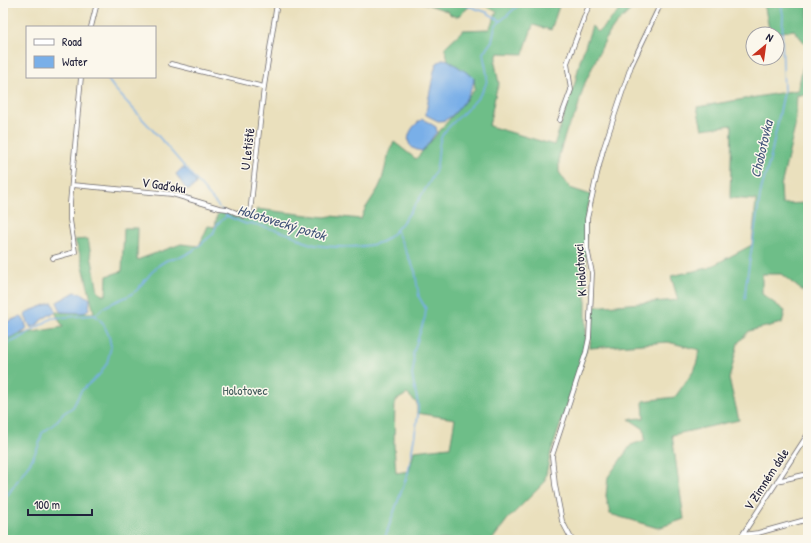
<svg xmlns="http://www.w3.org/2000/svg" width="811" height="543" viewBox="0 0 811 543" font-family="'Patrick Hand',sans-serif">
	<rect width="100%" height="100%" fill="#fbf7ec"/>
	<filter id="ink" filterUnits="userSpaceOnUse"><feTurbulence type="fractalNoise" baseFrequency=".025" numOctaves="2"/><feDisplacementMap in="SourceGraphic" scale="8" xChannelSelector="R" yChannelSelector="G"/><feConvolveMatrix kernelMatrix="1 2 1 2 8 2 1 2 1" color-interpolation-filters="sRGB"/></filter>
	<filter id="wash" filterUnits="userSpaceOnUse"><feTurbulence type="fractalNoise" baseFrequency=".012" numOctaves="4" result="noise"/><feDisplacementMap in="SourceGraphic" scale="16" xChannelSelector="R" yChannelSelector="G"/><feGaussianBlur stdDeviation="0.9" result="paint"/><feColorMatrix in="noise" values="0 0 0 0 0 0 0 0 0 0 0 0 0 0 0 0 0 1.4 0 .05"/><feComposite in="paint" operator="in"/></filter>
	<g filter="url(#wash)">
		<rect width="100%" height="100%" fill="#eae0bd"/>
		<path fill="#6ebe88" stroke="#487062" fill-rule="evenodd" d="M423 3H474L457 17 451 15 447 11Z
			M480 3H560L551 30 533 25 523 54 498 53 495 63 499 84 496 92 489 126 554 145 575 83 580 61 592 26 598 32 619 11 629 3H638L615 25 606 38 584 85 576 114 567 129 559 155V172L570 188 591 195 586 215V350L551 452 544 483 507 520 492 540H3V337L63 327 55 312 94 313 81 257 75 240 88 239 98 292 102 295H106L107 276 122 271 124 228H138L137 260 181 244 199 246 208 226 215 227 217 215 222 210 235 217 253 219 257 209 325 217 331 216 361 219 365 209 378 189 382 180 388 156 394 142 416 159 475 89 474 78 448 60 445 47 463 30 489 29 497 12ZM407 394 417 403V413L455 419 450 447 414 451 409 471 396 473 394 445 395 401Z
			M764 3H808V95H797L795 127 781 186 782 204 808 203V292H804L781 274H762V294L785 311 782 323 749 331 738 343 729 379 739 420 672 435 684 519 658 528 610 514 606 496 608 477 631 445 645 440 644 429 629 419 644 418 643 401 675 397 695 369 700 350 668 342 590 348 592 307 678 300 671 276 708 268 752 245 756 200 730 198 732 125 702 129 697 107 798 90 807 46 794 30 770 34Z"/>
		<path fill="#79afe8" stroke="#4e6892" d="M444 59 448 60 472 76 474 78C474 90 458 113 447 119 445 121 441 121 438 121L426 115V112L434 71 437 63Z
			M423 119 436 127 437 132C432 137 427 147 422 151 399 148 409 126 423 119Z
			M182 168 187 170 196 182 195 185 189 190 185 188 176 174Z
			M75 292 83 294 90 299 89 309 83 313 61 312 57 302Z
			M51 303H53L56 311 41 320 37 325 31 328 25 316 27 312Z
			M21 316 25 322 27 329 25 331 3 341V324Z"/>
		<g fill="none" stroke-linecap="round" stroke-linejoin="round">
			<path stroke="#79afe8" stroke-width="1.5" d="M459 3 486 12 501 21
				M106 77 114 88 159 137 219 207
				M221 209 227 216
				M745 299 746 284 761 190 770 160 784 92 782 40 783 15 781 3
				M3 345 16 340 52 318 95 315 106 306 130 295 137 290 151 273 159 265 167 260 181 257 194 250 213 234 217 224 227 216 246 224 251 223C264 227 277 230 289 234 296 236 301 241 308 243 324 248 368 249 383 241 398 234 425 191 434 174 441 162 435 146 443 134 454 118 487 98 487 77 487 70 484 61 483 53L492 41 495 26 521 3
				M3 500 9 493 31 461 39 445 42 433 54 424 64 413 73 407 81 391 100 374 107 363 111 347 109 336 103 323 95 315
				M384 540 408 473 418 416V404L412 375 414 364 413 354 425 317 426 309 419 297 415 271 396 230"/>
		</g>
	</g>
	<g filter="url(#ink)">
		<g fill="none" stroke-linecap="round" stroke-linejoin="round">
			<defs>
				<path id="minor" d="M91 27 97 3
					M171 64 264 87
					M560 120 571 90 567 63 587 10 591 3
					M72 185 172 194 219 208 227 209 244 216 250 213 264 87 277 3
					M53 258 75 252 70 220V203L81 77
					M777 481 808 474
					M742 535 758 533 805 520
					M572 540 562 521 555 485 552 456 586 352 589 338 592 273 587 248V219L597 174 603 150 631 66 661 3
					M739 540 808 434"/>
			</defs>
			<use href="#minor" stroke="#686468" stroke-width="5.5"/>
			<use href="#minor" stroke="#fff" stroke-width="4"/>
		</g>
	</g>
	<g text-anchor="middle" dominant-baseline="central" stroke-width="3" stroke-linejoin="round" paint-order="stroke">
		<g font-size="13" fill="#22223b" stroke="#fbf7ec">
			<text transform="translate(247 149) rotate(-83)">U Letiště</text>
			<text transform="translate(164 185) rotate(9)">V Gaďoku</text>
			<text transform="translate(580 270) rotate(-94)">K Holotovci</text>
			<text transform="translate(766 479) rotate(-57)">V Zimném dole</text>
		</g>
		<g font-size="13" fill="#415b5a" stroke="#fbf7ec">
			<text x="245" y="390">Holotovec</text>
		</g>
		<g font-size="14" font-style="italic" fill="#405378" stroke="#fbf7ec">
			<text transform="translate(761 149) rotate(-77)">Chobotovka</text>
			<text transform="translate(282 222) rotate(17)">Holotovecký potok</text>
		</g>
	</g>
	<rect width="811" height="543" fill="none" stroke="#fbf7ec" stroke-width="16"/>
	<rect x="26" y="26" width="130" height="52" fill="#fbf7ec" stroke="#a4a2a5"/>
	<rect x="34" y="39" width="20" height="6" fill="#ffffff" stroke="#a4a2a5"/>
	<text x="62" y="46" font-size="12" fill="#22223b">Road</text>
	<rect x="34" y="56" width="20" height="12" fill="#79afe8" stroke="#a4a2a5"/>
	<text x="62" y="66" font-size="12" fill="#22223b">Water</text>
	<g transform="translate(765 46) rotate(29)"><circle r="19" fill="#fbf7ec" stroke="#a4a2a5"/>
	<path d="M0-3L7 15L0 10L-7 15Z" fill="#c8321e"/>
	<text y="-6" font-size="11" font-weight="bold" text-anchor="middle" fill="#22223b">N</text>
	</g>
	<path d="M28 509v6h64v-6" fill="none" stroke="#22223b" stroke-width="2"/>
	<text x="34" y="509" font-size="12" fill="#22223b" stroke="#fbf7ec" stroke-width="3" paint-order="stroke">100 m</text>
</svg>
